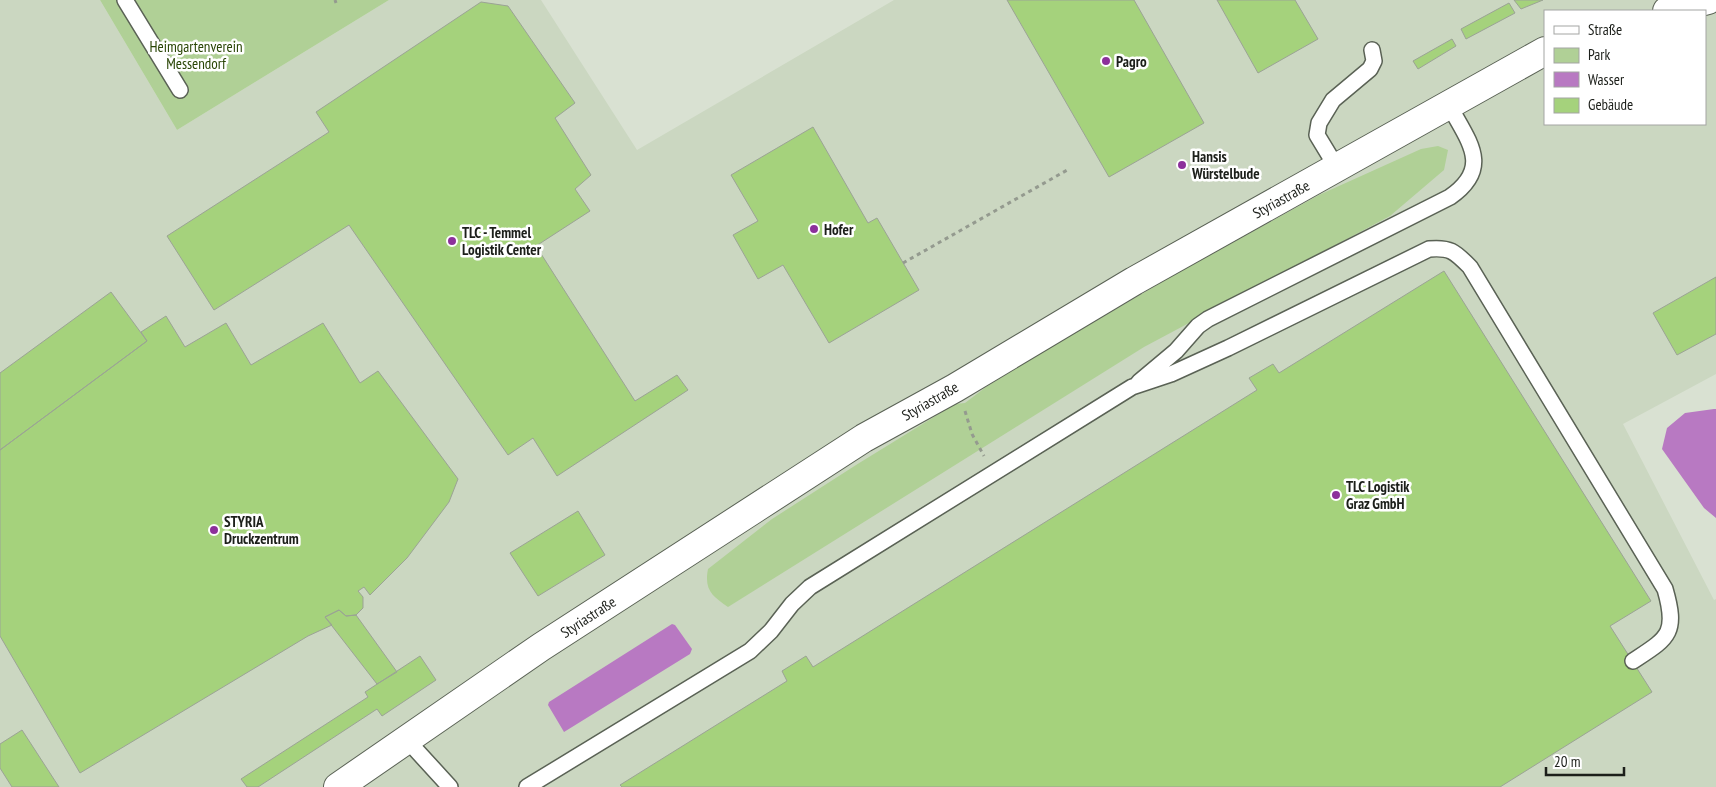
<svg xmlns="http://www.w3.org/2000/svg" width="1716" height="787" viewBox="0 0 1716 787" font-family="'PT Sans Narrow',sans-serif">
	<rect width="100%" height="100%" fill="#d9e1d2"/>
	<path fill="#cbd7c1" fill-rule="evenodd" d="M0 0H100L177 130 389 0H541L637 150 894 0H1716V374L1623 424 1714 600 1716 599V787H0ZM1545 11H1705V124H1545Z"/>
	<path fill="#b0d096" d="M100 0H389L177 130Z
		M1438 146 1448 150 1444 170 1390 216 1144 347 728 607C712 596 704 590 708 569L772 519 856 465 955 404 965 403 986 387 1031 359 1174 275 1319 195 1421 149Z"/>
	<path fill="#b879c2" d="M1714 409H1716V518L1704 508 1662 449 1667 428 1685 413Z
		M672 624 675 625 692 649 690 654 564 732 548 705 549 702Z"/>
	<path fill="#a5d27c" stroke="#9ba395" d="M1007 0H1134L1204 123 1109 177Z
		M1217 0H1295L1318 39 1258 73Z
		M1514 0H1543L1521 9Z
		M481 2 508 6 575 103 555 118 591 175 575 189 590 211 536 246 635 401 677 375 688 390 557 476 533 438 508 455 349 225 214 310 167 236 329 132 316 112Z
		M1509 3 1515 13 1466 39 1461 29Z
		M1452 39 1456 46 1418 69 1413 61Z
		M813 127 868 223 877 218 919 290 829 343 783 265 758 279 733 235 758 221 731 175Z
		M1444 271 1651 601 1610 626 1652 692 1500 787H622L620 785 787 681 782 671 806 656 813 667 1257 390 1249 378 1273 364 1279 373Z
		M1716 277V334L1677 355 1653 313Z
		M111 292 147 341 0 450V373Z
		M166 316 185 347 226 323 251 365 323 323 360 383 378 371 458 479 449 502 407 558 370 595 364 587 358 591 363 597V608L356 615 346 616 339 610 325 617 332 625 308 636 80 773 0 636V450L147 341 141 332Z
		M578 511 605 555 538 596 510 553Z
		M339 610 346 616 356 615 397 672 377 684 325 617Z
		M420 656 436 680 382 716 377 709 258 787H247L241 779 368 697 365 692Z
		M22 730 59 787H12L0 768V744Z"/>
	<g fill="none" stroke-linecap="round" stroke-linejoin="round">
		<defs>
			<path id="service" d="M125 0 180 90
				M1337 168 1317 135 1319 123 1333 100 1370 69 1374 61 1372 50
				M1139 382 1176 351 1198 326 1208 319 1450 197C1493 167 1468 141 1449 105
				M407 740 450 787
				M527 787 750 651 771 631 792 604 810 587 1132 387 1171 374 1228 348 1429 249C1451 247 1455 252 1470 267L1665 589C1678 634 1668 638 1633 661"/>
			<path id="tertiary" d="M1667 11 1708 0
				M338 787 541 647 864 438 955 388 1134 281 1545 51"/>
		</defs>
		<use href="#service" stroke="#5a6255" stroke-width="18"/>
		<use href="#tertiary" stroke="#5a6255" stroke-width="30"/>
		<path stroke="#949a8f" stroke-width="3" stroke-dasharray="4 4" stroke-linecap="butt" d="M335 0 336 3
			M903 263 1069 169
			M965 411 972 434 984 456"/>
		<use href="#service" stroke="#fff" stroke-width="15"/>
		<use href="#tertiary" stroke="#fff" stroke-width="28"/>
	</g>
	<g fill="#8c309b" stroke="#fff" stroke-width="2">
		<circle cx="1106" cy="61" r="5"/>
		<circle cx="1182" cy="165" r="5"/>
		<circle cx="814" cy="229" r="5"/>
		<circle cx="452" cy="241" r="5"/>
		<circle cx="1336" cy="495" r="5"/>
		<circle cx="214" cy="530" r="5"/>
	</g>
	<g text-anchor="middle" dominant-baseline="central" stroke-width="5" stroke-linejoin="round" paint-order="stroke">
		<g font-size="15" fill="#294505" stroke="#fff">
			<text x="196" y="46">Heimgartenverein<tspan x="196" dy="17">Messendorf</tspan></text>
		</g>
		<g font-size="15" font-weight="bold" fill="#1c1f1a" stroke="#fff" text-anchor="start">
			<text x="1116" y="61">Pagro</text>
			<text x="1192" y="156">Hansis<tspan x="1192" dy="17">Würstelbude</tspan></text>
			<text x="824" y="229">Hofer</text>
			<text x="462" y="232">TLC - Temmel<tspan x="462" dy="17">Logistik Center</tspan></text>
			<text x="1346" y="486">TLC Logistik<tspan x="1346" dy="17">Graz GmbH</tspan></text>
			<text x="224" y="521">STYRIA<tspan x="224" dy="17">Druckzentrum</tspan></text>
		</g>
		<g font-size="15" fill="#1c1f1a" stroke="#fff">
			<text transform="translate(1281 199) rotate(-29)">Styriastraße</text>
			<text transform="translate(930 401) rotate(-30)">Styriastraße</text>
			<text transform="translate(588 617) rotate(-33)">Styriastraße</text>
		</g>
	</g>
	<rect x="1544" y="10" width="162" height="115" fill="#ffffff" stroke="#a4a5a3"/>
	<rect x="1554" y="26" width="25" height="8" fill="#ffffff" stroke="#a4a5a3"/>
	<text x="1588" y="35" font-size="15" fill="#1c1f1a">Straße</text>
	<rect x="1554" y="48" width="25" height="15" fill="#b0d096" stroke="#a4a5a3"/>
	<text x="1588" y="60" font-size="15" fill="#1c1f1a">Park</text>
	<rect x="1554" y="72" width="25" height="15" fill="#b879c2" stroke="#a4a5a3"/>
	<text x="1588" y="85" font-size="15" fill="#1c1f1a">Wasser</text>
	<rect x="1554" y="98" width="25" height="15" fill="#a5d27c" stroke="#a4a5a3"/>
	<text x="1588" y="110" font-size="15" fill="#1c1f1a">Gebäude</text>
	<path d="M1546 767v8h78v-8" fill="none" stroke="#1c1f1a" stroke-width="2.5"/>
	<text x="1554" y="767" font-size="15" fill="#1c1f1a" stroke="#ffffff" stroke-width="4" paint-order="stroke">20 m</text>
</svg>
